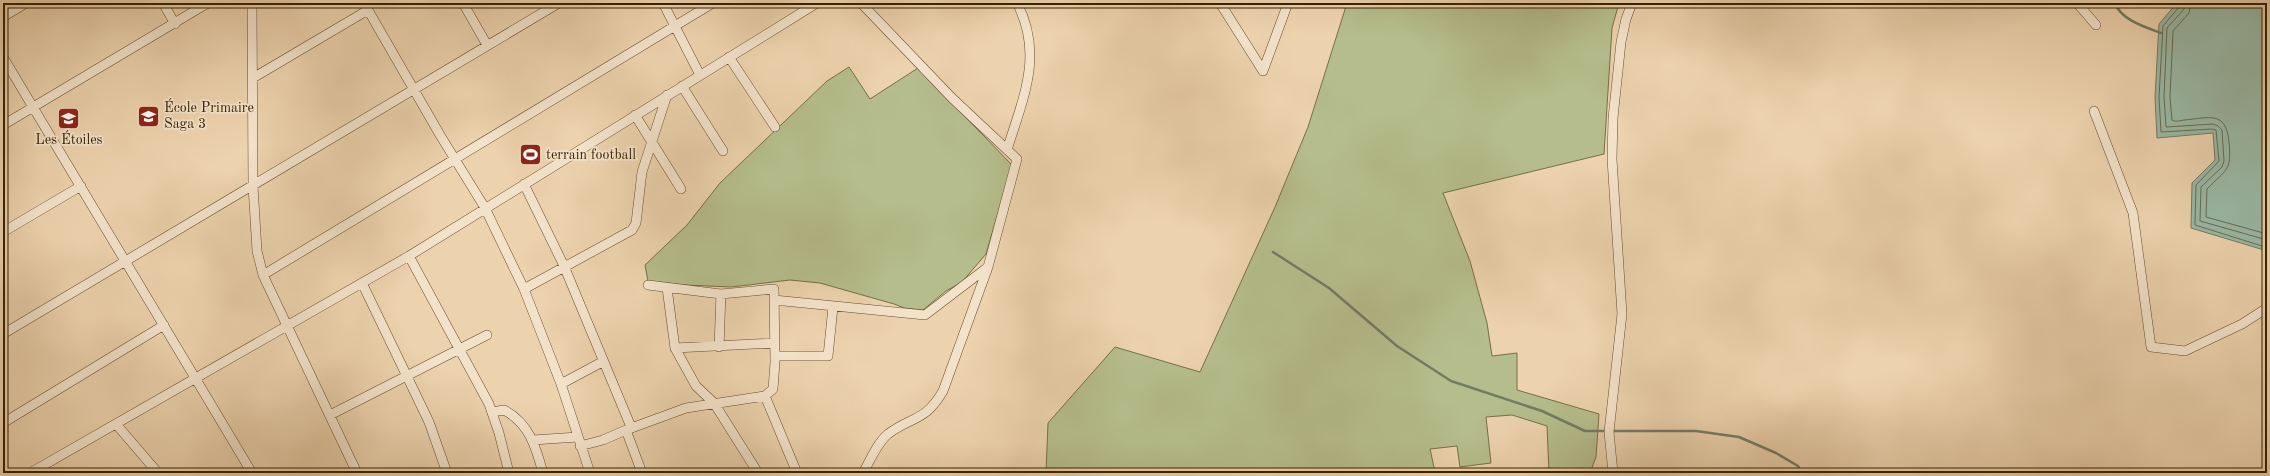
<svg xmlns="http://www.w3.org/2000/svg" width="2270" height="476" viewBox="0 0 2270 476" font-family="'Old Standard TT',serif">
	<rect width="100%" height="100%" fill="#ecd2ad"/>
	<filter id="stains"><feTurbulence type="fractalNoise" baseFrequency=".005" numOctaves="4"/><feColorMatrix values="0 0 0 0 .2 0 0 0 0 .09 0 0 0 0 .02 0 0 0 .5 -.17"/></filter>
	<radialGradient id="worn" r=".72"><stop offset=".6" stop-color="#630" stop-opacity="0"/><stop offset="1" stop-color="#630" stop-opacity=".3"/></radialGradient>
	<path fill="#b5bd8c" stroke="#766f46" d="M1347 3H1619L1612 28 1604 154 1443 193 1470 261 1487 323 1492 356 1517 353V390L1599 414 1596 457 1590 473H1549L1547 426 1512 415 1486 417 1491 463 1460 467 1457 446 1430 449 1435 472 1046 473 1048 423 1115 347 1200 372 1275 207 1308 127Z
		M849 67 870 99 918 68 1012 165 986 254 962 282 946 291 923 310 904 308 894 304 820 283 790 280 731 287 686 285 648 281 645 265 687 225 720 183 827 81Z"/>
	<path fill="#9ab8a5" stroke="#727c63" d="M2177 3H2267V249L2264 250 2191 228 2192 183 2215 160 2213 133 2157 138 2155 97 2159 24Z"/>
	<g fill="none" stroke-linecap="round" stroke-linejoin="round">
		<path stroke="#686c52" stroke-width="1" d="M2180 3 2179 7 2163 26 2159 97 2161 132 2212 129 2216 130 2219 161 2196 185 2195 225 2262 246 2267 245
			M2185 3 2184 9 2167 28 2164 97 2166 127 2213 124 2218 126 2222 130 2224 161 2222 167 2201 187 2200 221 2267 240
			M2191 3 2189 13 2173 31 2170 97 2172 120C2175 122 2179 121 2184 120 2209 118 2226 110 2229 142 2232 172 2226 169 2207 189L2206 217 2267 234"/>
		<path stroke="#727c63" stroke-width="2.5" d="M2115 3C2121 20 2145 27 2161 33
			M1273 252 1329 288 1397 346 1451 381 1542 411 1585 431H1696L1739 437 1776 453 1798 466 1802 473"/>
		<defs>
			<path id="minor" d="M163 3 175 24
				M252 3 253 186 257 251 263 275 357 473
				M364 3 440 135 485 208 524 289 561 384 590 473
				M463 3 487 45
				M663 3 700 75
				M861 3 952 98 1017 159 988 267 943 391C925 422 912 416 888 434 877 443 870 461 863 473
				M1220 3 1263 71
				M2077 3 2096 25
				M3 17 26 3
				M3 57 252 473
				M729 57 775 127
				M1263 71 1288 3
				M253 78 368 10
				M682 86 723 151
				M2094 111 2133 213 2151 347 2185 351 2242 324 2267 308
				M635 115 681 189
				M3 125 208 3
				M1007 150C1023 98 1044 55 1017 3
				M524 184 564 266 631 427
				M3 232 81 186
				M409 256 489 404 499 433 509 473
				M263 275 713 3
				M362 283 429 422 447 473
				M667 288 675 348 775 343
				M524 289 632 230 636 223 642 172 667 95
				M774 300 925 315 988 267
				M3 334 559 3
				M719 347 721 294
				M675 348 696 386 714 403 758 473
				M775 356H828L833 307
				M561 384 602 362
				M765 396 797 473
				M492 412 504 410C529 423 536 447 543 473
				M330 415 487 335
				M3 423 164 325
				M116 424 158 473
				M626 430 686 408 765 396 773 389 775 362 774 289 721 294 648 285
				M533 440 578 437
				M580 446 603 440 626 430 642 473
				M3 469 5 473
				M30 473 409 256 817 3
				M1613 473 1609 432 1622 314 1612 159 1613 118 1621 42 1626 19 1632 3"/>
		</defs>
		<use href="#minor" stroke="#644d2b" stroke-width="10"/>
		<use href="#minor" stroke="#f3e2ca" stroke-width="9"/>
	</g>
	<defs>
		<symbol id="school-square" viewBox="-11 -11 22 22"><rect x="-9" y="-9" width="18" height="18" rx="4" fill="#8f2418" stroke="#f3e2ca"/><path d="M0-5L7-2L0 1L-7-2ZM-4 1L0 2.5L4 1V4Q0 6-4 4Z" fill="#fff"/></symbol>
		<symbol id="stadium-square" viewBox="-11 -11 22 22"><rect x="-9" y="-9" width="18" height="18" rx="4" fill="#8f2418" stroke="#f3e2ca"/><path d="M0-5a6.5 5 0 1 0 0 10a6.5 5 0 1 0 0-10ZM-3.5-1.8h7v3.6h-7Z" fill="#fff"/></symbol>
	</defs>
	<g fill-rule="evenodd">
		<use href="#school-square" x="136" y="104" width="25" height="25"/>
		<use href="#school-square" x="56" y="106" width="25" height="25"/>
		<use href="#stadium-square" x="518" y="142" width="25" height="25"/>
	</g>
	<g text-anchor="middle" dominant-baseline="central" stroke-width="3.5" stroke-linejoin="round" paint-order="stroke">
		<g font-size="14" fill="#372100" stroke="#f3e2ca" text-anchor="start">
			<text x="164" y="108">École Primaire<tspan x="164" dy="16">Saga 3</tspan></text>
			<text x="69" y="140" text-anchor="middle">Les Étoiles</text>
			<text x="546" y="155">terrain football</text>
		</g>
	</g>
	<rect width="2270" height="476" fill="none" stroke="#ecd2ad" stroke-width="16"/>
	<rect x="4" y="4" width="2262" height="468" fill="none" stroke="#372100" stroke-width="2"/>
	<rect x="8" y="8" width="2254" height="460" fill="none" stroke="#372100"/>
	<rect width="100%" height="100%" filter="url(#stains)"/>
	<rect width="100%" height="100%" fill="url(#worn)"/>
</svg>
